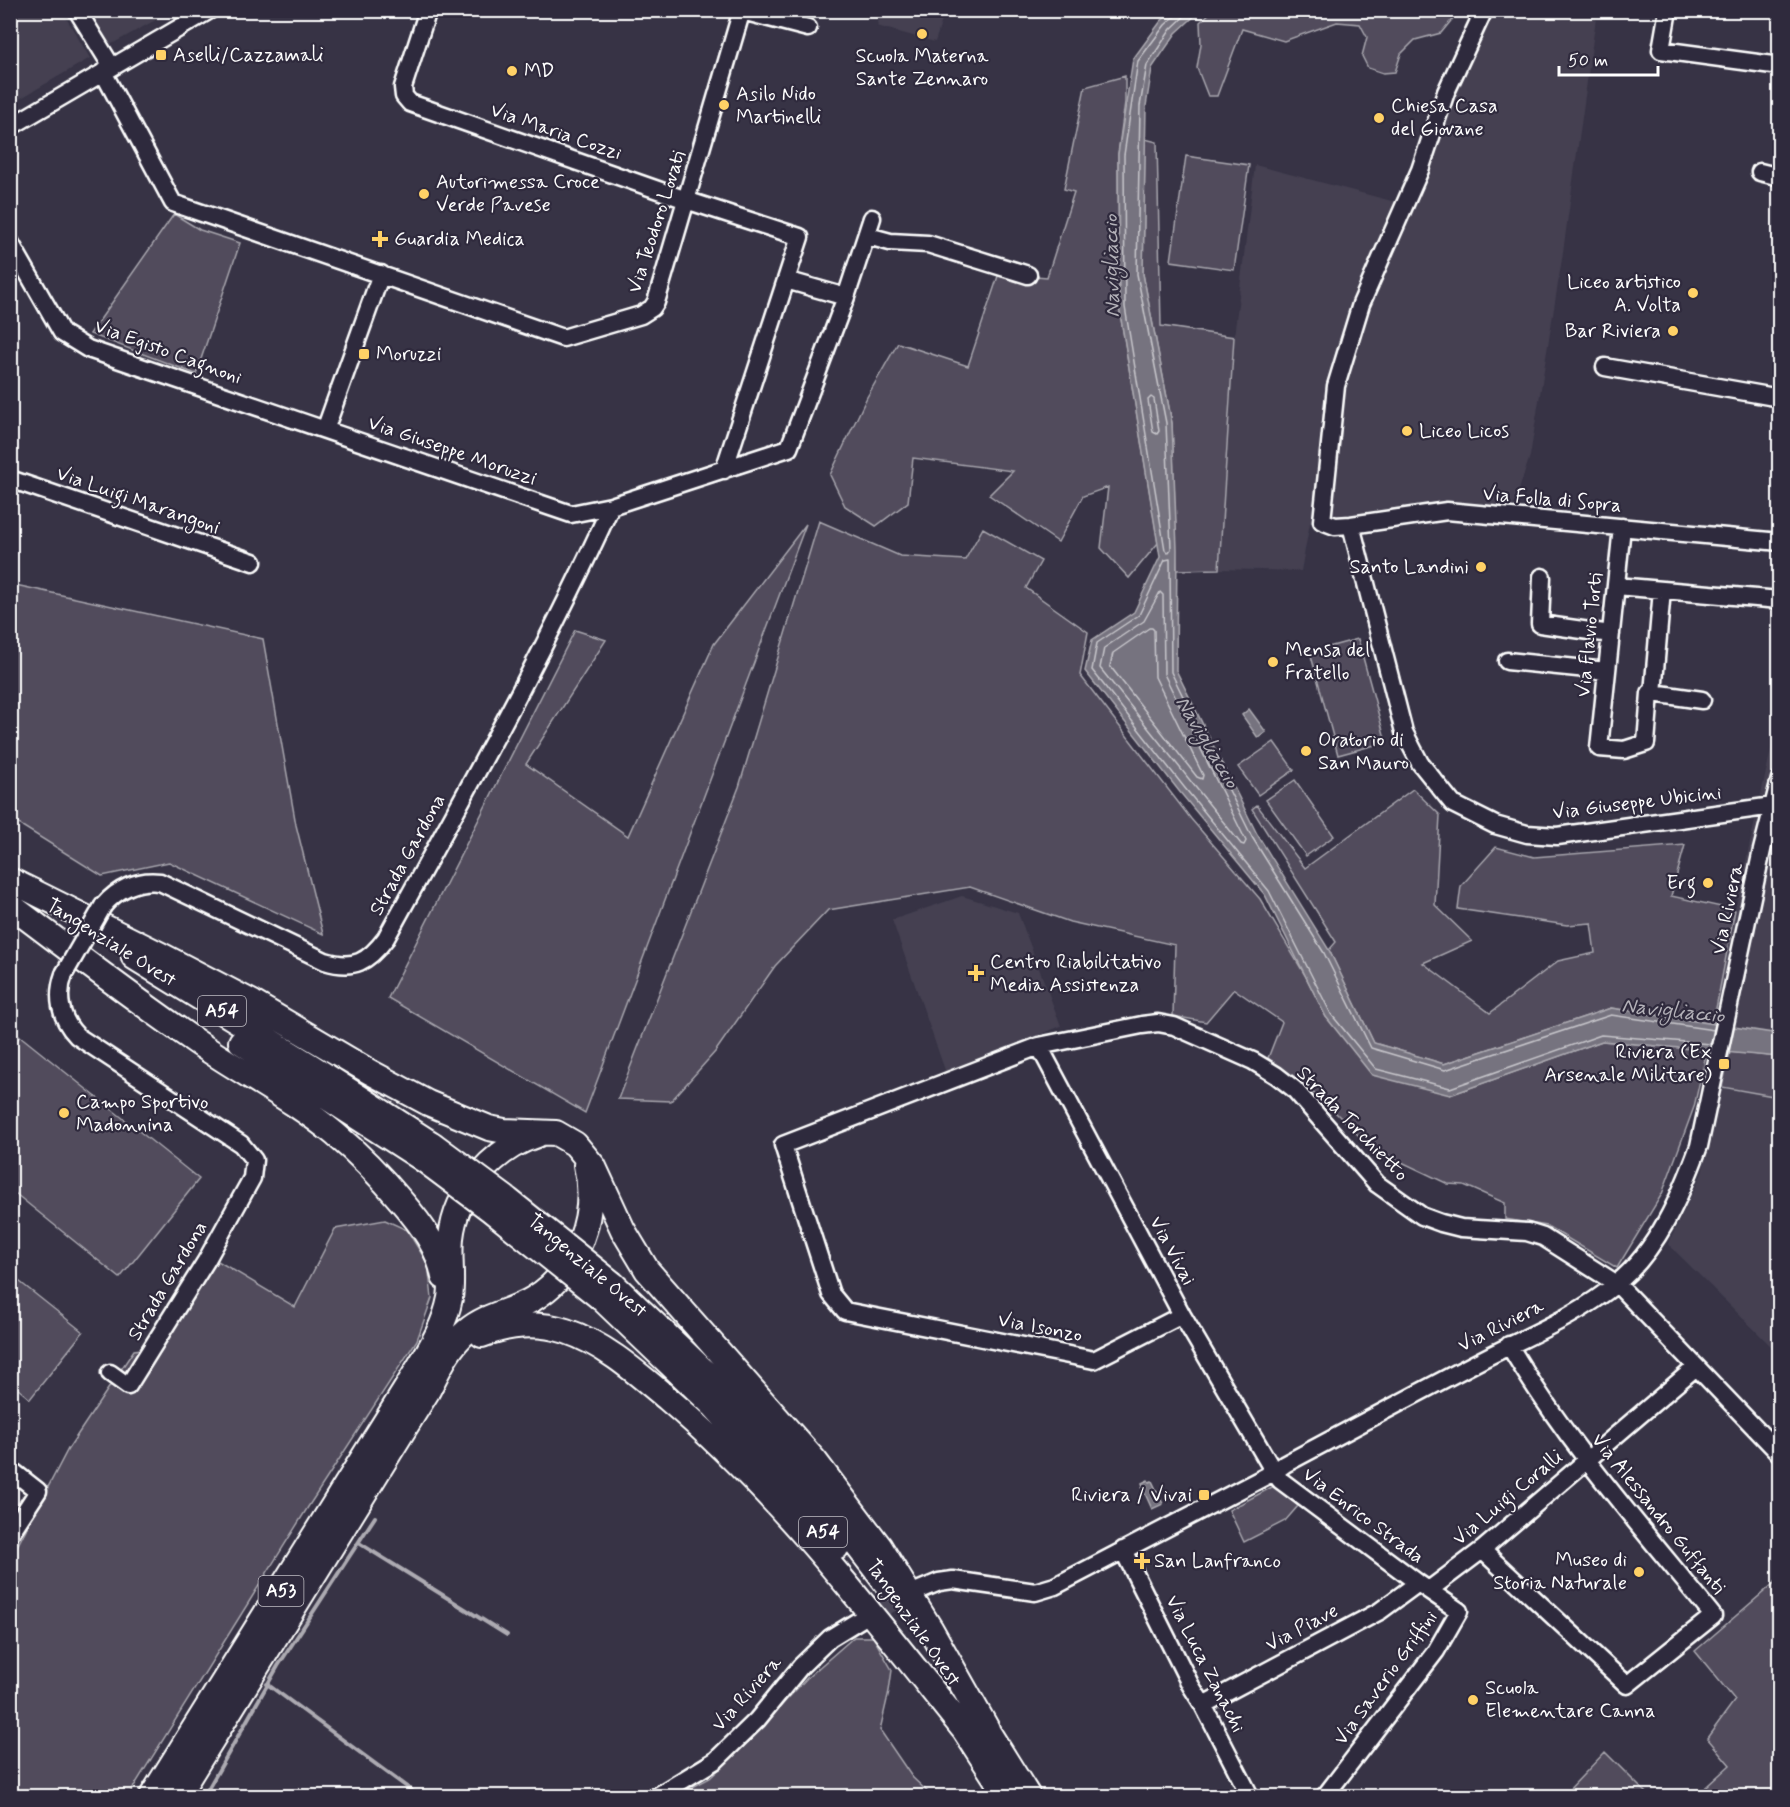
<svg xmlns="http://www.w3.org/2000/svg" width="1790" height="1807" viewBox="0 0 1790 1807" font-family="Mynerve,sans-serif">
	<rect width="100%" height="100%" fill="#373345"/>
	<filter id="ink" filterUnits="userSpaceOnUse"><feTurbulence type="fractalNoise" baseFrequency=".0167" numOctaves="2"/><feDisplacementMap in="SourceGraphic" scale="12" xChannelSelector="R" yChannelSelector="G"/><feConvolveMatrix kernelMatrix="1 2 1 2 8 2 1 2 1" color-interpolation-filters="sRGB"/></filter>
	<g filter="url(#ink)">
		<path fill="#444051" d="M10 11H62L90 58 11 104Z
			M89 11H172L110 45Z
			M877 11H945L935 42 877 26 881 12Z
			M1475 11H1597L1562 259 1530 456 1514 505 1415 504 1408 508 1310 523 1301 571 1219 569 1234 337 1255 165 1403 204 1418 161 1435 99Z
			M1779 714V1034L1713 1024 1735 910Z
			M962 896 1018 913 1061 1026 946 1073 892 920Z
			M1722 1087 1779 1097V1354L1668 1244 1702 1173Z"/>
		<path fill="#514c5c" stroke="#a8a6ae" stroke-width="1.5" d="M1212 11V10L1459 11 1441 33 1415 40 1401 54 1395 72 1383 73 1368 68 1362 56 1367 37 1360 24 1337 22 1284 41 1242 29 1217 96H1208L1197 68 1201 44 1200 22Z
			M1125 76V102L1118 154 1119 307 1158 543 1129 578 1101 548 1108 487 1083 496 1058 542 989 495 1013 471 913 458 908 502 876 526 845 506 830 475 867 397 898 343 968 366 999 273 1047 277 1074 192 1064 189 1085 87Z
			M1145 139 1157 142 1161 326 1234 337 1219 569 1177 570 1172 423 1143 274Z
			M1186 156 1249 165 1234 270 1171 261Z
			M174 214 200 230 240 243 196 374 90 334Z
			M819 521 900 556 965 560 983 528 1041 561 1026 588 1088 632 1080 675 1191 819 1260 899 1305 975 1326 1017 1450 1095 1602 1041 1707 1050 1694 1107 1662 1194 1617 1268 1547 1226 1505 1219V1203L1464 1185 1448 1184 1370 1147 1325 1102 1268 1058 1282 1022 1234 989 1206 1022 1173 1016 1175 945 1070 922 970 887 828 910 775 966 715 1052 671 1101 618 1099 739 787Z
			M806 524 585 1113 388 998 575 630 606 640 526 764 628 836 714 644Z
			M11 584 263 639 296 825 323 934 169 862 102 876 11 819Z
			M1358 639 1386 742 1338 755 1310 652Z
			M1274 742 1294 770 1258 795 1238 767Z
			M1295 780 1334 836 1306 856 1266 800Z
			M1413 789 1440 815 1435 905 1472 941 1423 963 1490 1013 1558 961 1595 953 1591 923 1567 925 1458 909 1461 886 1496 847 1534 857 1685 845 1671 896 1735 910 1713 1024 1611 1008 1444 1064 1374 1043 1329 950 1336 942 1252 809 1257 805 1305 868Z
			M20 1036 199 1179 120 1278 11 1190V1048Z
			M1730 1052 1779 1057V1097L1722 1087Z
			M385 1220 407 1230 428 1264 432 1298 417 1340 308 1507 128 1796H11V1558L68 1449 134 1350 159 1347 213 1258 295 1307 335 1229Z
			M10 1274 83 1332 30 1399 11 1383Z
			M1274 1486 1298 1506 1285 1521 1244 1542 1229 1510Z
			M1779 1579V1796H1696L1730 1765 1707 1738 1735 1700 1695 1651Z
			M854 1637H873L892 1670 889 1691 880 1730 912 1777 932 1796H683L687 1790 710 1778 742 1748 807 1678Z
			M1605 1752 1649 1796H1563Z"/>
		<path fill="#76737f" stroke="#adabb2" stroke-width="1.5" d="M1173 11H1200L1176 33 1152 68 1146 106 1143 274 1172 423 1177 549 1176 670 1257 834 1329 950 1374 1043 1444 1064 1611 1008 1779 1034V1057L1602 1041 1450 1095 1372 1075 1326 1017 1265 895 1179 791 1085 671 1092 640 1134 612 1160 557 1119 307 1118 154 1133 59 1161 21Z
			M1249 709 1266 732 1258 738 1242 715Z
			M1148 1480 1149 1482 1152 1481 1163 1504 1152 1509 1142 1487 1143 1486 1142 1483Z"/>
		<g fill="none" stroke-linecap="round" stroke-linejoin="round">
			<path stroke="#c8c7cc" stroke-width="1.5" d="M1176 10 1175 16 1165 25 1138 61 1124 155 1125 307 1165 550 1168 553 1171 549 1166 423 1137 274 1140 106 1147 65 1171 29 1191 10
				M1151 397 1154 399 1159 431 1157 434 1153 432 1148 400Z
				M1160 592 1163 595 1164 674 1246 841 1244 845 1241 844 1100 668 1104 648 1144 621Z
				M1149 628H1152L1154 630 1155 677 1203 775 1202 779 1197 777 1110 666 1113 653Z
				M1711 1044 1601 1035 1450 1088 1376 1069 1331 1014 1269 891 1184 787 1092 670 1097 643 1139 615 1165 560 1170 559 1171 672 1252 837 1324 953 1371 1048 1445 1070 1611 1015 1714 1030"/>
			<path stroke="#adabb2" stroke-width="4" d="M10 1016 16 1009
				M359 1543 507 1635
				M267 1684 419 1796
				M204 1796 278 1666 375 1517"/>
			<path stroke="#4b4758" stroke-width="16" stroke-dasharray="16 8" stroke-linecap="butt" d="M862 1619 915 1592"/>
			<defs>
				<path id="minor" d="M77 10 112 67
					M428 10 403 87 404 96 410 103 695 203 800 237 724 470
					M1484 10 1446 92 1420 170 1361 304 1336 386 1322 521 1335 526 1351 525 1447 511 1780 542
					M1668 10 1661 50 1780 66
					M742 11 808 28
					M103 72 173 203 563 338 641 315 652 308 656 302 742 10
					M10 127 210 10
					M1760 172 1780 177
					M868 236 890 242 928 244 1028 275
					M10 242 62 333 88 349 571 514 611 506 789 448 846 297 872 218
					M786 280 846 297
					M1605 367 1780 398
					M325 430 381 274
					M10 479 253 562
					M1351 525 1404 732 1420 763 1453 804 1495 825 1527 834 1557 836 1773 806
					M1622 527 1599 748 1624 750 1646 743 1650 693H1653L1662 590
					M1542 577 1540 624 1611 634
					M1616 586 1780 600
					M1507 661 1607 671
					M1653 693 1702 700
					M103 906C117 889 138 879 160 882L325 961C354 970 368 962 386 938 464 796 544 654 611 506
					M64 974C56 996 60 1019 77 1036L241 1144 254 1160 252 1178 206 1261 128 1386 110 1373
					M1039 1046 1182 1315 1274 1472 1280 1480 1418 1583 1459 1611 1436 1651 1325 1796
					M1182 1315 1094 1360 845 1311 831 1294 783 1145 1039 1046 1142 1025 1158 1023 1174 1026 1253 1061 1276 1075 1294 1089 1377 1184 1422 1216 1441 1223 1461 1228 1527 1232 1543 1237 1617 1284 1780 1454
					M10 1469 38 1491 10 1534
					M1123 1550 1191 1686 1203 1705 1250 1796
					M1482 1550 1627 1685 1713 1616C1642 1528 1566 1443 1509 1345
					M1429 1590 1482 1550 1696 1367
					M915 1592 939 1582 953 1580 1035 1592 1055 1586 1274 1472 1285 1464C1353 1428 1421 1391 1489 1356 1532 1334 1579 1315 1616 1284 1658 1250 1681 1195 1699 1146L1762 850 1780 779
					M1203 1705 1380 1611 1418 1583
					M657 1796 716 1760 757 1720 801 1666 830 1638 861 1619"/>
				<path id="highway" d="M10 880 161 955 253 1003 370 1072 428 1103 489 1128 504 1131 556 1133 575 1144 594 1167 623 1230 647 1270 815 1461 880 1547 930 1628 987 1729
					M10 905C72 952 134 999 198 1043 243 1074 293 1099 335 1134 359 1154 382 1178 402 1202 421 1224 439 1248 444 1277
					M134 957 309 1065 432 1144
					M241 1042 424 1160
					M613 1284C647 1317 682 1349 716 1383 778 1446 835 1515 888 1586
					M602 1299 713 1405 772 1470 836 1548
					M482 1335C509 1324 538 1322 566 1331 605 1344 637 1373 668 1399 781 1495 872 1615 965 1731
					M978 1716 1028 1796
					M957 1719 1007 1796
					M152 1796 409 1384C425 1356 444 1330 450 1298 453 1278 449 1258 451 1238 456 1191 493 1149 537 1135
					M177 1796 427 1392C438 1371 448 1347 467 1331 487 1314 512 1312 533 1299 578 1272 598 1214 586 1165"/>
			</defs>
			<use href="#minor" stroke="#fff" stroke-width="21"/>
			<use href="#highway" stroke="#fff" stroke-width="28"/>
			<use href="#minor" stroke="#2f2a3d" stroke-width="16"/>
			<use href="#highway" stroke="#2f2a3d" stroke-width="24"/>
			<defs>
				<path id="minor-bridge" d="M64 974 103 906"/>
				<path id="highway-bridge" d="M432 1144 508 1200 613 1284
					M424 1160 491 1210 602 1299"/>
			</defs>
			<use href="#minor-bridge" stroke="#fff" stroke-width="21" stroke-linecap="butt"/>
			<use href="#highway-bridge" stroke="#fff" stroke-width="28" stroke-linecap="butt"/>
			<use href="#minor-bridge" stroke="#2f2a3d" stroke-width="16"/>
			<use href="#highway-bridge" stroke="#2f2a3d" stroke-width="24"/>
		</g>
	</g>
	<g fill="#ffd166" stroke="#2f2a3d" stroke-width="2">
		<circle cx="922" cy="34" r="6"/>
		<rect x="155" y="49" width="12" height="12" rx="3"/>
		<circle cx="512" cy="71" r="6"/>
		<circle cx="724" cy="105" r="6"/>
		<circle cx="1379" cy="118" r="6"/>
		<circle cx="424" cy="194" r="6"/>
		<path d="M377 230h6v6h6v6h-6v6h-6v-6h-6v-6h6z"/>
		<circle cx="1693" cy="293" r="6"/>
		<circle cx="1673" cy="331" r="6"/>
		<rect x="358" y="348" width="12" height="12" rx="3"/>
		<circle cx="1407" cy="431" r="6"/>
		<circle cx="1481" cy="567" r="6"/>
		<circle cx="1273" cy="662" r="6"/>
		<circle cx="1306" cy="751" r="6"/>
		<circle cx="1708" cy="883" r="6"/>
		<path d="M973 964h6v6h6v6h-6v6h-6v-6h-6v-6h6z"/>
		<rect x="1718" y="1058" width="12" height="12" rx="3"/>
		<circle cx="64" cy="1113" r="6"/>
		<rect x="1198" y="1489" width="12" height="12" rx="3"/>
		<path d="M1139 1552h6v6h6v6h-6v6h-6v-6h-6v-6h6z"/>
		<circle cx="1639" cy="1572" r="6"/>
		<circle cx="1473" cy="1700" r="6"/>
	</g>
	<g text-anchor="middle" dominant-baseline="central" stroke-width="4.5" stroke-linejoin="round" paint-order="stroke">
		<g fill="#2f2a3d" stroke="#c1bfc5" stroke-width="1.5">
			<rect x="198" y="996" width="48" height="30" rx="4.5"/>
			<rect x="799" y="1517" width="48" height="30" rx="4.5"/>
			<rect x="258.5" y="1576" width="45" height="30" rx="4.5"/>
		</g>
		<g font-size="18" font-weight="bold" fill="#fff">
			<text x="222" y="1011">A54</text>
			<text x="823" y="1532">A54</text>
			<text x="281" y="1591">A53</text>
		</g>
		<g font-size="20" fill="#fff" stroke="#2f2a3d" text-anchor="start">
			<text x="173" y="55">Aselli/Cazzamali</text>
			<text x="922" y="56" text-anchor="middle">Scuola Materna<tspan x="922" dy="23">Sante Zennaro</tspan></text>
			<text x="524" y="71">MD</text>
			<text x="736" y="94">Asilo Nido<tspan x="736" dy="23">Martinelli</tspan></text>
			<text x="1391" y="106">Chiesa Casa<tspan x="1391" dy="23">del Giovane</tspan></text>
			<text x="436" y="182">Autorimessa Croce<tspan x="436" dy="23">Verde Pavese</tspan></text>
			<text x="394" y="239">Guardia Medica</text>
			<text x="1681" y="282" text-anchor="end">Liceo artistico<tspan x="1681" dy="23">A. Volta</tspan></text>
			<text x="1661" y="331" text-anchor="end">Bar Riviera</text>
			<text x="376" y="354">Moruzzi</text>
			<text x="1419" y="431">Liceo Licos</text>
			<text x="1469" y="567" text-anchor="end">Santo Landini</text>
			<text x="1285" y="650">Mensa del<tspan x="1285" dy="23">Fratello</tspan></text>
			<text x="1318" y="740">Oratorio di<tspan x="1318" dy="23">San Mauro</tspan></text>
			<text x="1696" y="883" text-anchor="end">Erg</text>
			<text x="990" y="962">Centro Riabilitativo<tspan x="990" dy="23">Media Assistenza</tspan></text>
			<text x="1712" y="1052" text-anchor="end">Riviera (Ex<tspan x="1712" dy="23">Arsenale Militare)</tspan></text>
			<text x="76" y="1102">Campo Sportivo<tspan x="76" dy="23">Madonnina</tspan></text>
			<text x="1192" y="1495" text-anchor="end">Riviera / Vivai</text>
			<text x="1627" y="1560" text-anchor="end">Museo di<tspan x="1627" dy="23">Storia Naturale</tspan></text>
			<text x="1154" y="1561">San Lanfranco</text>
			<text x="1485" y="1688">Scuola<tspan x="1485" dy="23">Elementare Canna</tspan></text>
		</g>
		<g font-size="20" fill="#fff" stroke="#2f2a3d">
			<text transform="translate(556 132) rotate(19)">Via Maria Cozzi</text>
			<text transform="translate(657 222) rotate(-72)">Via Teodoro Lovati</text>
			<text transform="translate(168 352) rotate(20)">Via Egisto Cagnoni</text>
			<text transform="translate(452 451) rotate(19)">Via Giuseppe Moruzzi</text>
			<text transform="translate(1552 500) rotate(5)">Via Folla di Sopra</text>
			<text transform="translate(138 501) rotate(19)">Via Luigi Marangoni</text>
			<text transform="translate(1590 635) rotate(-84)">Via Flavio Torti</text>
			<text transform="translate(1637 803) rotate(-7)">Via Giuseppe Ubicini</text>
			<text transform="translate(408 855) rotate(-61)">Strada Gardona</text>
			<text transform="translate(1728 909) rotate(-78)">Via Riviera</text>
			<text transform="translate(111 943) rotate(32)">Tangenziale Ovest</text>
			<text transform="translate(1352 1124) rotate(46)">Strada Torchietto</text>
			<text transform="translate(1172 1251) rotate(62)">Via Vivai</text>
			<text transform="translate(587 1266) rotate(40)">Tangenziale Ovest</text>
			<text transform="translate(168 1281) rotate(-59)">Strada Gardona</text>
			<text transform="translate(1501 1326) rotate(-27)">Via Riviera</text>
			<text transform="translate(1040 1328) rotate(11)">Via Isonzo</text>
			<text transform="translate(1508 1498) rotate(-40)">Via Luigi Coralli</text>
			<text transform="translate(1658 1514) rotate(51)">Via Alessandro Guffanti</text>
			<text transform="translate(1363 1516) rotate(37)">Via Enrico Strada</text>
			<text transform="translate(913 1623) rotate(55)">Tangenziale Ovest</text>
			<text transform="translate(1302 1628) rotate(-28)">Via Piave</text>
			<text transform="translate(1205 1664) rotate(63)">Via Luca Zanachi</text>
			<text transform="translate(1386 1678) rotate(-54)">Via Saverio Griffini</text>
			<text transform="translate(747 1694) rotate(-48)">Via Riviera</text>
		</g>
		<g font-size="21" font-style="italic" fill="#b4b2b9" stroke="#2f2a3d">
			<text transform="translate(1112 266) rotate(-91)">Navigliaccio</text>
			<text transform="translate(1207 742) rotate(59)">Navigliaccio</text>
			<text transform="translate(1673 1011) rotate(6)">Navigliaccio</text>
		</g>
	</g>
	<rect width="1790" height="1807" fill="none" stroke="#2f2a3d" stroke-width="36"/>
	<rect x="18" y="18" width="1754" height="1771" fill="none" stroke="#fff" stroke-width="2" filter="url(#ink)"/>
	<path d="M1559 66v9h99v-9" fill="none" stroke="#ffffff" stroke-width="3"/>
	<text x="1568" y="66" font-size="18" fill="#ffffff" stroke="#2f2a3d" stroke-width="4.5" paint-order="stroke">50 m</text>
</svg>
